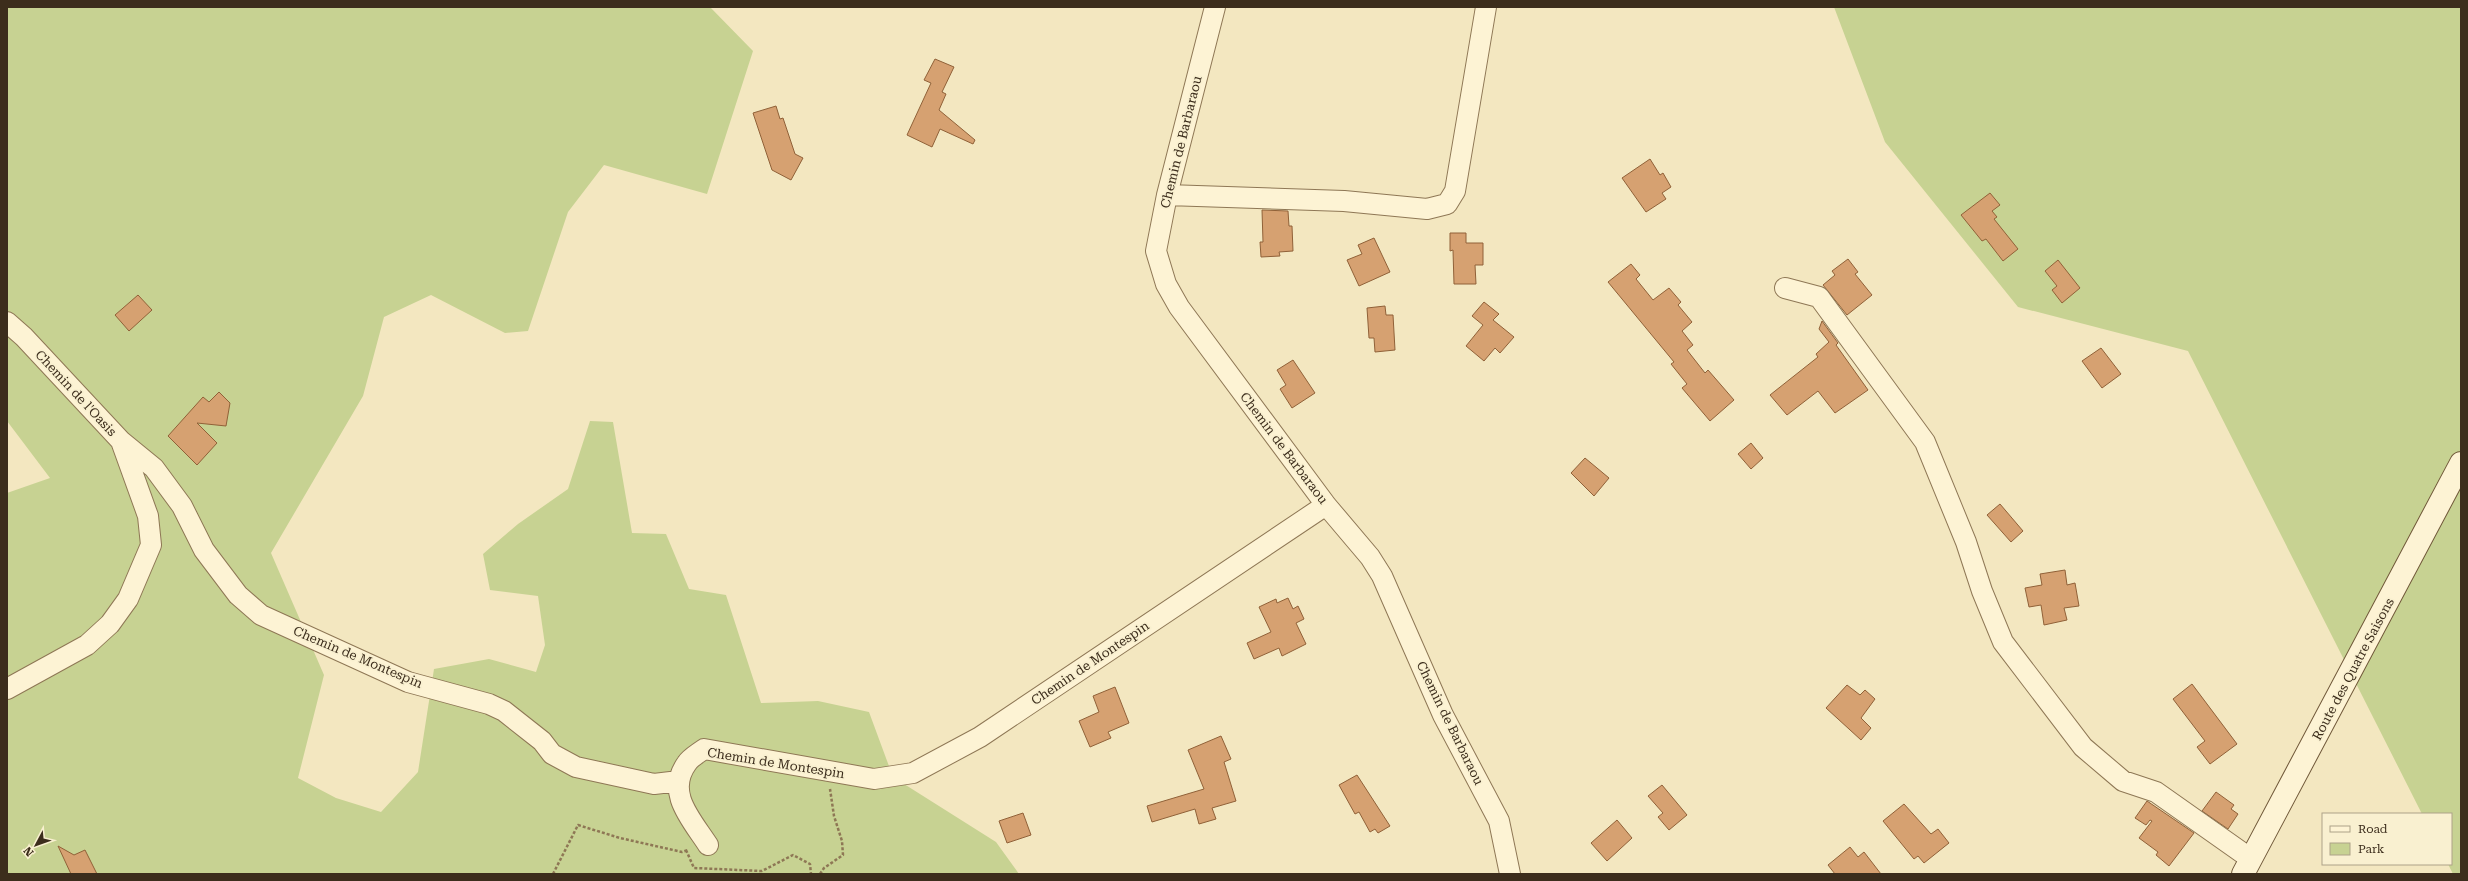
<svg xmlns="http://www.w3.org/2000/svg" width="2468" height="881" viewBox="0 0 2468 881" font-family="'Roboto Serif',serif">
	<rect width="100%" height="100%" fill="#f3e7c0"/>
	<path fill="#c7d292" d="M7 7H710L753 51 707 194 604 165 568 212 528 331 505 333 431 295 384 317 363 396 271 553 324 675 298 778 336 798 381 812 418 772 434 669 489 659 536 672 545 645 538 596 490 590 483 554 518 524 568 489 590 421 613 422 632 533 666 534 689 589 726 595 761 703 818 701 869 712 893 777 996 842 1019 874H7V493L50 478 7 421Z
		M1834 7H2461V874H2453L2448 864H2451V814H2422L2188 351 2018 307 1885 142Z"/>
	<path fill="#d6a171" stroke="#906138" d="M935 59 954 67 942 92 946 94 939 110 975 140 973 144 940 129 932 147 907 135 931 83 924 80Z
		M776 106 780 119 783 118 795 154 803 158 791 180 772 170 753 113Z
		M1650 159 1660 175 1663 173 1671 187 1662 193 1666 199 1646 212 1622 178Z
		M1990 193 2000 205 1992 211 1997 217 1994 219 2018 249 2003 261 1986 239 1982 241 1961 215Z
		M1262 210 1288 211 1289 226H1292L1293 251 1279 252 1280 256 1261 257 1260 242H1263Z
		M1450 233H1466V243H1483V265H1475L1476 284H1454L1453 250 1450 251Z
		M1374 238 1390 272 1359 286 1347 260 1362 254 1358 245Z
		M1848 259 1858 272 1855 274 1872 295 1847 315 1823 285 1835 275 1832 271Z
		M2058 260 2080 288 2062 303 2052 290 2057 286 2045 271Z
		M1631 264 1640 275 1636 279 1653 300 1669 288 1681 302 1678 305 1692 322 1682 331 1693 345 1687 350 1705 373 1708 370 1734 400 1710 421 1682 388 1687 384 1671 364 1674 362 1608 282Z
		M138 295 152 310 129 331 115 315Z
		M1484 302 1499 314 1493 320 1514 337 1500 353 1495 348 1484 361 1466 346 1483 325 1472 316Z
		M1385 306 1386 315H1393L1395 350 1375 352 1374 338H1369L1367 308Z
		M1822 321 1838 343 1836 345 1868 390 1835 413 1818 391 1787 415 1770 395 1818 357 1816 354 1829 342 1819 329Z
		M2101 348 2121 374 2102 388 2082 361Z
		M1293 360 1315 393 1292 408 1280 389 1286 385 1277 370Z
		M219 392 230 403 226 426 197 423 217 443 197 465 168 436 203 397 209 402Z
		M1751 443 1763 458 1751 469 1738 454Z
		M1585 458 1609 478 1594 496 1571 473Z
		M2000 504 2023 531 2011 542 1987 515Z
		M2065 570 2067 585 2075 583 2079 606 2064 608 2067 620 2044 625 2041 605 2029 607 2025 588 2042 585 2040 574Z
		M1288 598 1293 609 1298 606 1304 619 1296 623 1306 644 1282 656 1279 648 1254 659 1247 643 1271 632 1259 607 1276 599 1277 603Z
		M2192 684 2237 744 2210 764 2197 747 2205 741 2173 699Z
		M1847 685 1860 695 1865 690 1875 699 1861 718 1871 728 1861 740 1826 708Z
		M1115 687 1129 723 1108 732 1111 738 1090 747 1079 721 1099 712 1093 696Z
		M1221 736 1231 759 1224 762 1236 801 1212 808 1216 819 1199 824 1195 809 1152 822 1147 806 1204 789 1188 750Z
		M1357 775 1390 826 1378 833 1375 829 1370 832 1359 812 1355 814 1339 785Z
		M1662 785 1687 815 1669 830 1658 817 1663 813 1648 796Z
		M2216 792 2234 805 2231 809 2238 814 2228 829 2202 811Z
		M2147 801 2194 833 2169 866 2156 855 2158 852 2139 838 2152 821 2150 820 2146 825 2135 818Z
		M1904 804 1931 834 1938 829 1949 843 1924 863 1918 856 1914 859 1883 821Z
		M1023 813 1031 835 1007 843 999 821Z
		M1617 820 1632 838 1607 861 1591 843Z
		M58 846 74 855 85 850 97 874H71Z
		M1850 847 1858 857 1864 852 1881 874H1835L1828 865Z"/>
	<g fill="none" stroke-linecap="round" stroke-linejoin="round">
		<defs>
			<path id="street" d="M1215 7 1167 195 1156 251 1166 284 1179 307 1326 505 1370 557 1382 576 1443 715 1499 821 1510 874
				M1167 195 1344 201 1427 209 1447 204 1455 191 1486 7
				M1785 288 1819 297 1925 442 1966 542 1982 591 2003 642 2083 747 2123 781 2156 792 2251 859
				M7 322 24 337 121 441 148 516 151 545 128 599 110 624 87 645 7 689
				M121 441 154 468 182 506 204 550 238 595 261 615 408 682 489 704 504 711 542 741 552 754 576 767 654 784 679 781
				M708 845C692 820 665 793 687 763 690 758 699 753 704 749L874 779 913 773 980 737 1326 505"/>
			<path id="secondary" d="M2243 874 2461 463"/>
		</defs>
		<use href="#street" stroke="#8e7755" stroke-width="22"/>
		<use href="#secondary" stroke="#705839" stroke-width="24"/>
		<path stroke="#8e7755" stroke-width="2.5" stroke-dasharray="3 2" stroke-linecap="butt" d="M686 850 694 868 762 871 793 855 810 864 811 874
			M553 874 578 825 620 838 682 852 688 850
			M820 874 824 868 843 855 842 841 834 816 830 789"/>
		<use href="#street" stroke="#fdf3d4" stroke-width="20"/>
		<use href="#secondary" stroke="#fdf3d4" stroke-width="22"/>
	</g>
	<g text-anchor="middle" dominant-baseline="central" stroke-width="3.5" stroke-linejoin="round" paint-order="stroke">
		<g font-size="13" fill="#3c2d1c" stroke="#f9f0d0">
			<text transform="translate(1181 142) rotate(-76)">Chemin de Barbaraou</text>
			<text transform="translate(76 393) rotate(47)">Chemin de l'Oasis</text>
			<text transform="translate(1284 448) rotate(53)">Chemin de Barbaraou</text>
			<text transform="translate(358 657) rotate(23)">Chemin de Montespin</text>
			<text transform="translate(1090 663) rotate(-34)">Chemin de Montespin</text>
			<text transform="translate(2353 669) rotate(-62)">Route des Quatre Saisons</text>
			<text transform="translate(1450 723) rotate(64)">Chemin de Barbaraou</text>
			<text transform="translate(776 763) rotate(9)">Chemin de Montespin</text>
		</g>
	</g>
	<rect width="2468" height="881" fill="none" stroke="#3c2d1c" stroke-width="16"/>
	<rect x="2322" y="813" width="130" height="52" fill="#f9f0d0" stroke="#ada288"/>
	<rect x="2330" y="826" width="20" height="6" fill="#fdf3d4" stroke="#ada288"/>
	<text x="2358" y="833" font-size="12" fill="#3c2d1c">Road</text>
	<rect x="2330" y="843" width="20" height="12" fill="#c7d292" stroke="#ada288"/>
	<text x="2358" y="853" font-size="12" fill="#3c2d1c">Park</text>
	<g transform="translate(36 845) rotate(229)" stroke="#f9f0d0" stroke-width="3" paint-order="stroke">
	<path d="M0-3L7 15L0 10L-7 15Z" fill="#3c2d1c"/>
	<text y="-6" font-size="11" font-weight="bold" text-anchor="middle" fill="#3c2d1c">N</text>
	</g>
</svg>
